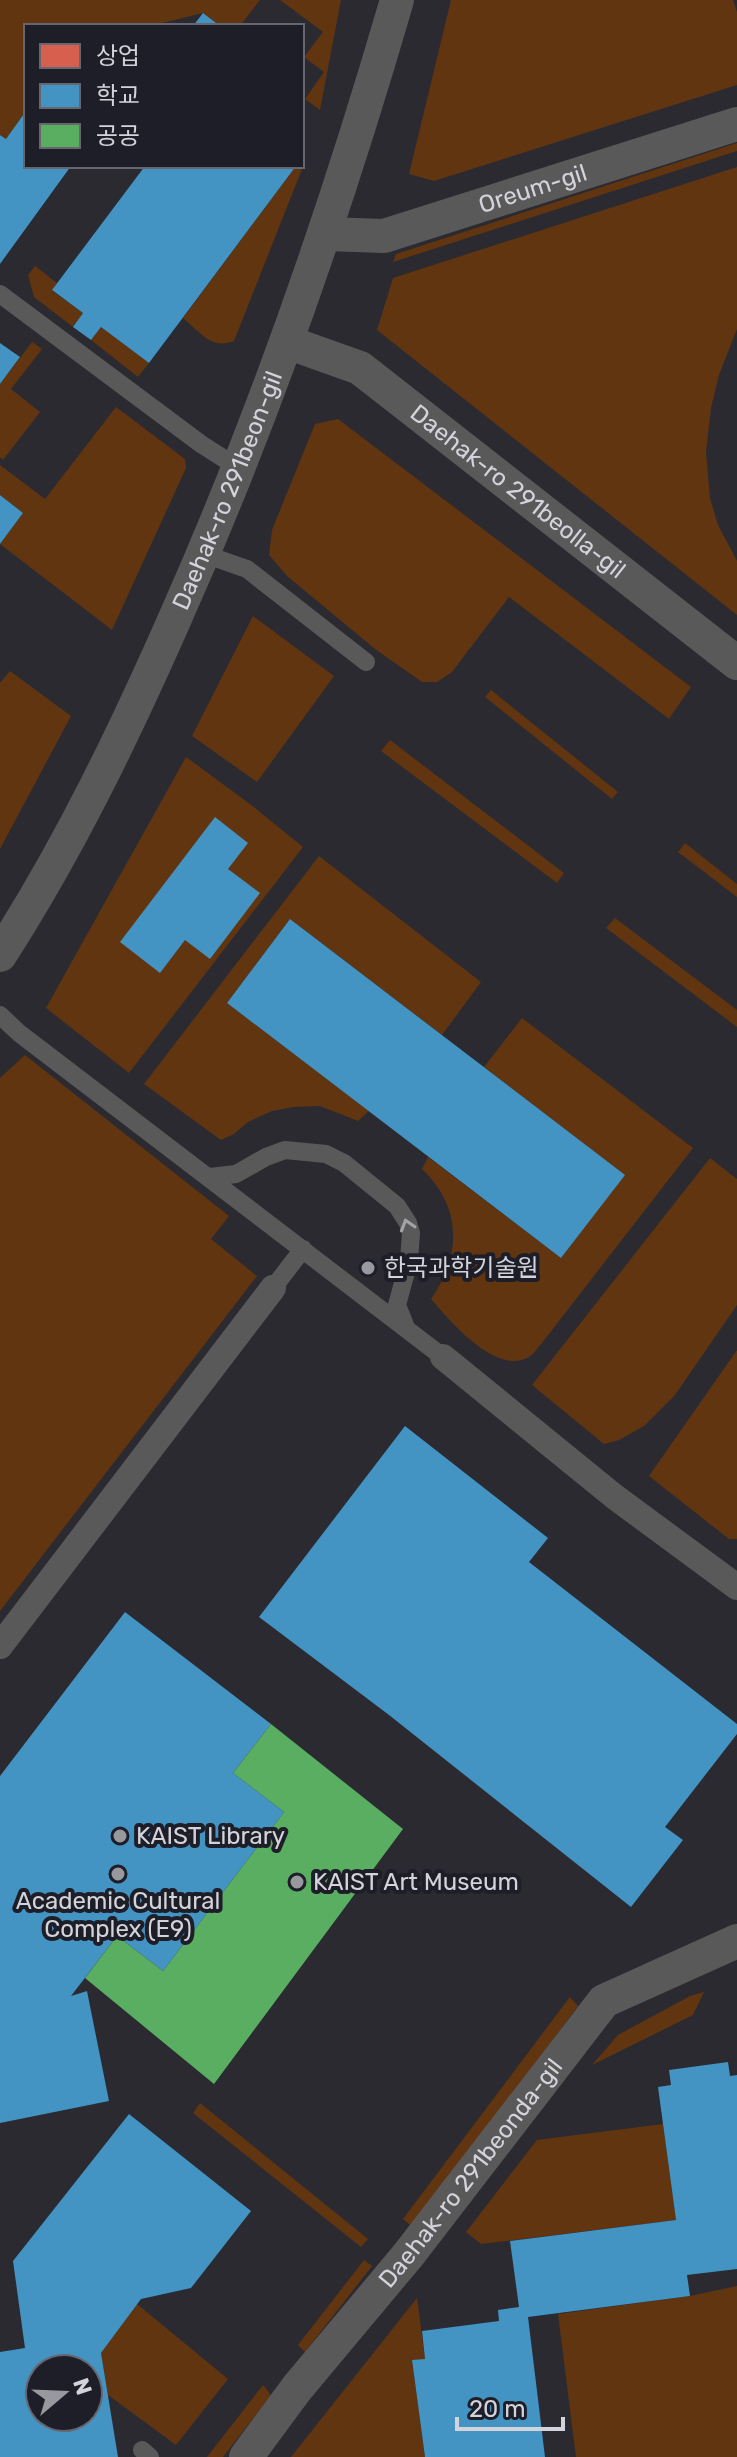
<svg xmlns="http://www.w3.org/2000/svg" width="737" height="2457" viewBox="0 0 737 2457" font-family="Rubik,'Noto Sans KR',sans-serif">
	<rect width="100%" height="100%" fill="#2a2a30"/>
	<path fill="#623511" d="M0 0H260L240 26H220L203 13 150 26H26V111L6 139 0 135Z
		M280 0H341L320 110 305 99 324 72 304 57 323 32Z
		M451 0H733L737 12V85L434 181 409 174Z
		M737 143V151L393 262 396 254Z
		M302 162 304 164 234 341C211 350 200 332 183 318L296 166H302Z
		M737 167V329L719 375 711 408 706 452 710 498 718 525 737 561V615L377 330 393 278Z
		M35 266 57 283 52 291 83 313 73 327 34 297 28 275Z
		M101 327 149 363 138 377 91 340Z
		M32 342 42 349 11 389 40 412 3 460 0 457V384Z
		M116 407 185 459 186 468 112 630 0 544 23 513 0 495V465L45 499Z
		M338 419 691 687 669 719 509 597 452 672 437 682H422L375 649 287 576 269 555 272 530 315 424Z
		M253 616 334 676 257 782 192 736Z
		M10 671 71 716 0 849V683Z
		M491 690 618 792 612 799 485 697Z
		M390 740 564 873 557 883 381 751Z
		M186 757 250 804 303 847 129 1073 46 1008Z
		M685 843 737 884V897L678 852Z
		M319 856 481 982 442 1035 290 919 227 1003 369 1111 358 1121 320 1106 293 1107 272 1111 248 1122 234 1134 221 1140 144 1084Z
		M615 918 737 1010V1027L606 928Z
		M522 1018 693 1148 542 1343C538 1347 533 1355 529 1357 496 1376 450 1321 431 1299 462 1255 462 1207 422 1169L428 1157 561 1258 624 1175 484 1067Z
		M25 1055 229 1216 211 1239 257 1276 0 1611V1078Z
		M710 1158 737 1179V1305L675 1395 644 1426 619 1440 604 1444 532 1385Z
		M737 1350V1539H729L649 1476Z
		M704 1992 693 2015 592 2065 618 2035 690 1996Z
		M570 1997 578 2006 412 2227 403 2219Z
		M200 2103 368 2239 361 2247 193 2113Z
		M663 2124 676 2220 481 2244 466 2232 537 2140Z
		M364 2260 372 2266 305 2352 298 2345Z
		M737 2286V2457H576L558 2314 690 2296Z
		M417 2298 425 2359 412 2361 425 2457H291Z
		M137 2304 228 2379 176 2445 108 2395 101 2353Z
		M263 2385 271 2395 223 2457H207Z"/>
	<path fill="#d6604d" d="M632 2231 638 2287 563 2296 556 2240Z"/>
	<path fill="#4393c3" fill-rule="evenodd" d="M203 13 220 26H193Z
		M26 111V166H71L0 264V135L6 139Z
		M145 166H296L149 363 101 327 91 340 73 327 83 313 52 290Z
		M0 343 20 357 0 384Z
		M0 495 23 513 0 544Z
		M215 817 248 843 228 869 260 893 210 959 185 940 160 973 120 942Z
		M290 919 625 1175 561 1258 227 1003Z
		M405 1426 548 1538 529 1562 737 1724V1734L665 1827 683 1840 631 1907 389 1715 259 1617Z
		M125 1612 271 1724 233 1773 284 1812 163 1971 117 1936 71 1996 87 1991 109 2101 0 2123V1776Z
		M728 2062 730 2076 737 2075V2269L687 2275 690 2296 528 2317 545 2457H425L412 2360 425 2359 422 2331 499 2321 498 2310 519 2307 510 2241 676 2220 658 2087 671 2085 669 2070Z
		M129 2114 251 2211 191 2288 141 2299 101 2353 118 2457H0V2352L25 2348 13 2261ZM40 2369H88V2417H40Z"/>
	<path fill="#5aae61" d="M271 1724 403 1829 214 2084 85 1978 117 1936 163 1971 284 1812 233 1773Z"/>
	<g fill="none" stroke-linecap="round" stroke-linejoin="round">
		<path stroke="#5a595a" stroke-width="18" d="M0 294 201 444 240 469
			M204 554 247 569 366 662
			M0 1015 19 1033 443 1357
			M210 1177 236 1174 266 1157 285 1150 326 1154 344 1163 397 1206 408 1223 411 1233 409 1261 397 1305 405 1325
			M273 1288 303 1249
			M142 2450 150 2457"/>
		<path stroke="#5a595a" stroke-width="26" d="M443 1357 615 1497 737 1587
			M0 1646 273 1288"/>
		<g stroke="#5a595a" stroke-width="34">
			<path id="s1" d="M326 234 384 236 737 124"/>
			<path id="s2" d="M287 342 360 368 737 663"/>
			<path id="s3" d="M0 955C69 848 125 732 176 616 265 416 336 210 397 0"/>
			<path id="s4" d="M246 2457 297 2388 409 2254 604 2001 737 1941"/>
		</g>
	</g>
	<defs><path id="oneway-chevron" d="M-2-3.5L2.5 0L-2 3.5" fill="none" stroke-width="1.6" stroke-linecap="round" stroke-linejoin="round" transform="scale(2)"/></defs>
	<use stroke="#a3a2a7" href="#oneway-chevron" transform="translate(407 1225) rotate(-107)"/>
	<g fill="#98989f" stroke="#1e1e29" stroke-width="3">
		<circle cx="368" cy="1268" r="8"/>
		<circle cx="120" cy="1836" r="8"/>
		<circle cx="118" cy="1874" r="8"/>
		<circle cx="297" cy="1882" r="8"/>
	</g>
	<g text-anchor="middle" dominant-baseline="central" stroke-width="8" stroke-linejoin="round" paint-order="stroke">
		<g font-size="24" fill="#d3d3db" stroke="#1e1e29">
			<text stroke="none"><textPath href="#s1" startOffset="214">Oreum-gil</textPath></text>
			<text stroke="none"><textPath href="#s3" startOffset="518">Daehak-ro 291beon-gil</textPath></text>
			<text stroke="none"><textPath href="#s2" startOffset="278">Daehak-ro 291beolla-gil</textPath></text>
			<text stroke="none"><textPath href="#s4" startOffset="362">Daehak-ro 291beonda-gil</textPath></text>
		</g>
		<g font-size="24" fill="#d3d3db" stroke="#1e1e29" text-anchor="start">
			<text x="384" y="1268">한국과학기술원</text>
			<text x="136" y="1836">KAIST Library</text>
			<text x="313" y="1882">KAIST Art Museum</text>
			<text x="118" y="1901" text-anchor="middle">Academic Cultural<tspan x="118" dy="28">Complex (E9)</tspan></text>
		</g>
	</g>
	<rect x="24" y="24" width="280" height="144" fill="#1e1e29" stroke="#666670" stroke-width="2"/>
	<rect x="40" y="44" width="40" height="24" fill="#d6604d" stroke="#666670" stroke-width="2"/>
	<text x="96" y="64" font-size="24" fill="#d3d3db">상업</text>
	<rect x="40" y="84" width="40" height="24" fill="#4393c3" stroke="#666670" stroke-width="2"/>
	<text x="96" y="104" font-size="24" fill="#d3d3db">학교</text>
	<rect x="40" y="124" width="40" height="24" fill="#5aae61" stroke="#666670" stroke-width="2"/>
	<text x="96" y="144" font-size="24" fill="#d3d3db">공공</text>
	<g transform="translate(64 2393) rotate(71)"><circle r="38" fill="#1e1e29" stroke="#666670" stroke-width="2"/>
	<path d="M0-6L14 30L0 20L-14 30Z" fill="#98989f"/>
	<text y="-12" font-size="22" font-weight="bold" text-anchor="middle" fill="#d3d3db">N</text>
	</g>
	<path d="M457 2417v12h106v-12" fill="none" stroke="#d3d3db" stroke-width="4"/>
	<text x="469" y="2417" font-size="24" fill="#d3d3db" stroke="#1e1e29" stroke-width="6" paint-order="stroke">20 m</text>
</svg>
